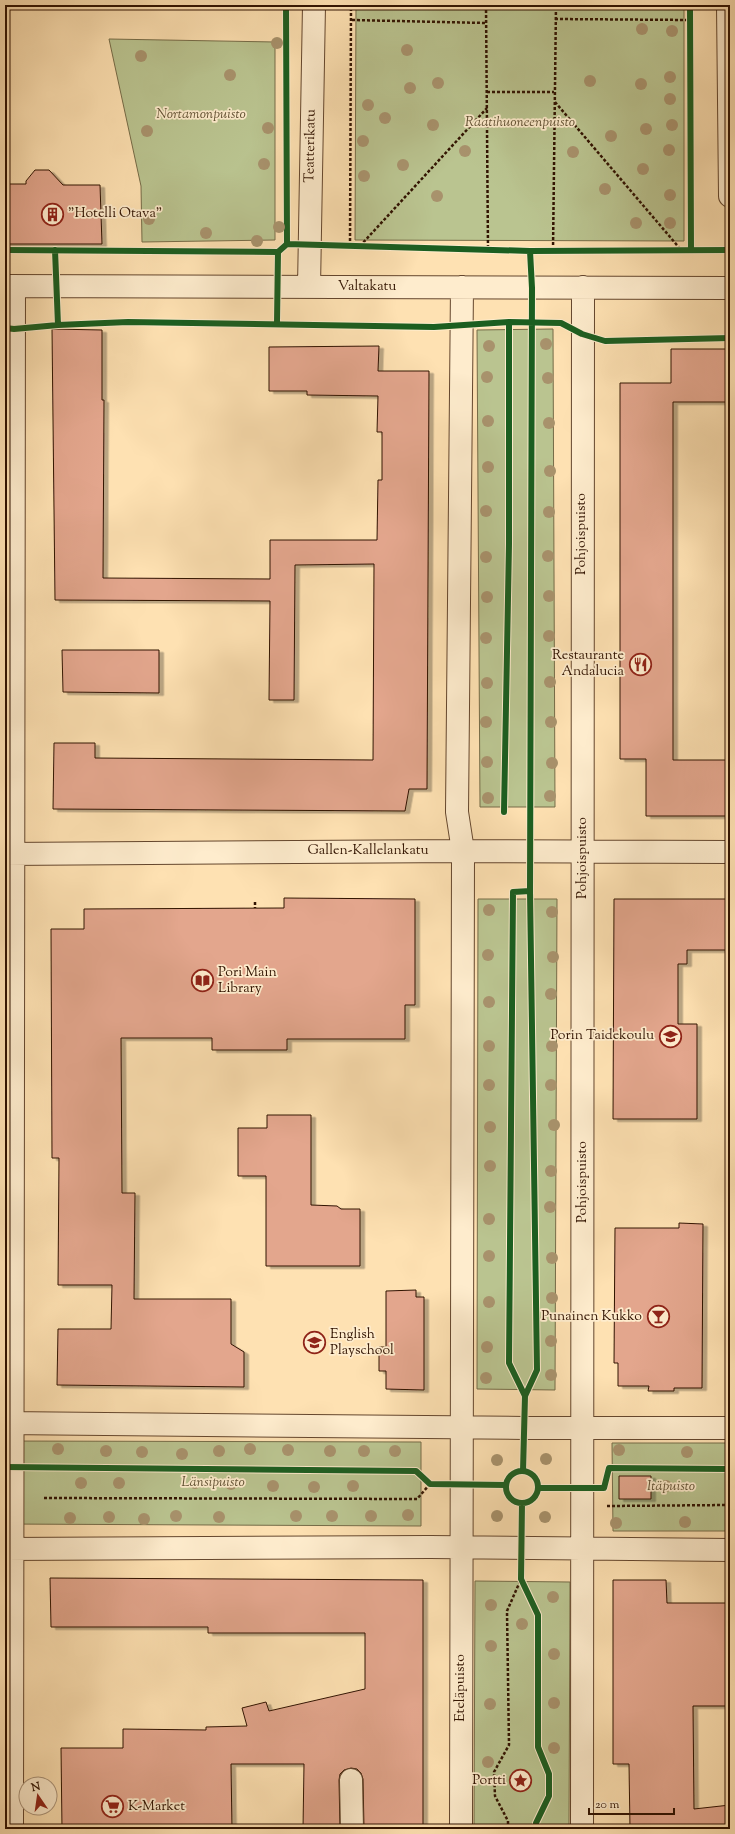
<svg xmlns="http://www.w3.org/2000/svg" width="735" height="1834" viewBox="0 0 735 1834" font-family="'Sorts Mill Goudy',serif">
	<defs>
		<filter id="shadow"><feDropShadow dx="4.5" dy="2.5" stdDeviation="0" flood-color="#0004"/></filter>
	</defs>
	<rect width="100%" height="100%" fill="#fee1b2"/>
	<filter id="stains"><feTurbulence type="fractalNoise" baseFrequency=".005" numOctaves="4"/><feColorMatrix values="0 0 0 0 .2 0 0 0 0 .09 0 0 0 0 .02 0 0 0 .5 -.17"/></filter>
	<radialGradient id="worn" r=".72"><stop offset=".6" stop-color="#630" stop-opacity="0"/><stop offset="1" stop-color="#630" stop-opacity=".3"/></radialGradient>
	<path fill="#bac490" stroke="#766c48" d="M356 5H684V241L355 240Z
		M109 39 275 42V240L142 242 141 186Z
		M553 329 555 807H480L477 330Z
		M478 899H557L555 1390 477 1389Z
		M5 1441 421 1442V1526L5 1524Z
		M612 1443H730V1531H613Z
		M475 1581 570 1582 569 1829H474Z"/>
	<path fill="#e3a68d" stroke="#311301" filter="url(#shadow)" d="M35 170H49L63 185H100L102 244H5V184H26V181Z
		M52 329 102 330V400H104L103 578 270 579V540H377L378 480H382V432H377L378 396 307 395V391H269V347L379 346 378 371H429L427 789H409L405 811 53 809 54 743H95V758L373 760 374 564 295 565 294 700H269L270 601 55 600Z
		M671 349H730V402H673V760H730V816H646V759H620V383H671Z
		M62 650H159V693L63 692Z
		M284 898 415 899V1005H405V1039H287V1050H212V1038H121L122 1193H135L134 1299H231V1344L244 1352V1387L57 1385 58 1329H111L112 1285H58L59 1158H52L51 929H84V909L284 908Z
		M614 899H730V950H687V964H678V1024H697V1119H613Z
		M267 1115H311V1205L337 1206 341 1209H360V1266H266V1176H238V1128H267Z
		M679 1223 703 1224 702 1388H674V1391H648L649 1386H618V1363H614L615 1228H679Z
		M416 1290V1297H424V1390L386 1389V1371H379V1347H386V1291Z
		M619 1476H651V1499H619Z
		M50 1578 423 1580V1829H364L363 1779 361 1773 357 1769 351 1768 344 1770 340 1774 339 1780 340 1829H303L304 1764H231L232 1829H62L61 1748H123V1729L206 1730V1727L247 1726 242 1708 266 1702 269 1711 365 1689V1633H208V1627H51Z
		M613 1580H666L667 1603H730V1706H693L694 1809 730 1805V1829H630L629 1764H613Z"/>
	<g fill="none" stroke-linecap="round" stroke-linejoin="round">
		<defs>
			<path id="minor" d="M728 5 730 196
				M5 286 730 288
				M309 287 314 5
				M5 854 463 851 730 852
				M5 1423 524 1428H730
				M5 1549 430 1547 730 1550
				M351 1780 352 1829
				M12 1829 14 286
				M461 1829 463 851 457 812 462 287
				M582 1829 583 287"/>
		</defs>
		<use href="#minor" stroke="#64462d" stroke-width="24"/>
		<path stroke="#311301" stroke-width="2.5" stroke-dasharray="3 2" stroke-linecap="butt" d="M486 5 488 249
			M555 19 690 20
			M352 20 486 23
			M487 92H554
			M555 102 682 251
			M350 246 351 5
			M360 246 487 108
			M553 250 556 5
			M255 902V908
			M44 1498 417 1499 430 1484
			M607 1506 730 1505
			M508 1829V1821L495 1796 494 1772 509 1745 507 1611 521 1579"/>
		<use href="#minor" stroke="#feeccd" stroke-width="22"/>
		<defs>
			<path id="cycleway" d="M286 5 287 244
				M690 5 691 250
				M5 250 278 252 287 244 530 251 730 250
				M55 250 58 325
				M277 323 278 252
				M5 328 14 329 58 325 128 322 434 327 509 322 561 323 582 334 605 341 730 338
				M504 812 509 544V322
				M525 1396 509 1363 513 892 530 891
				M5 1467 416 1471 430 1484 506 1485
				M523 1471 525 1396 537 1370 530 891 532 288 530 251
				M506 1487a16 16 0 1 1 32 0a16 16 0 1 1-32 0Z
				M538 1488H604L609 1468 730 1469
				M522 1503 521 1579 538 1615V1747L549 1774V1796L536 1823V1829"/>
		</defs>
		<use href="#cycleway" stroke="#feeccd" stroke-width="8"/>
		<use href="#cycleway" stroke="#1b5e20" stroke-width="6"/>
	</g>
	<g fill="#a8926c">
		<circle cx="642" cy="29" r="6"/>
		<circle cx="672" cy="31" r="6"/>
		<circle cx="277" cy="43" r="6"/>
		<circle cx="407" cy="50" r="6"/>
		<circle cx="141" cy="56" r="6"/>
		<circle cx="230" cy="75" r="6"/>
		<circle cx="670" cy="77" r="6"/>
		<circle cx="590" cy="81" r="6"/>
		<circle cx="438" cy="83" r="6"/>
		<circle cx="641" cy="84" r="6"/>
		<circle cx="410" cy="88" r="6"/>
		<circle cx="670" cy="99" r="6"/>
		<circle cx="368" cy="105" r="6"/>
		<circle cx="385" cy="118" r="6"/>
		<circle cx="433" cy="125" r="6"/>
		<circle cx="672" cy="125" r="6"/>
		<circle cx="268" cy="128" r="6"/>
		<circle cx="646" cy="129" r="6"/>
		<circle cx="147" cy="131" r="6"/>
		<circle cx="611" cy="136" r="6"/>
		<circle cx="363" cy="141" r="6"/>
		<circle cx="669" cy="150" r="6"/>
		<circle cx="465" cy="151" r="6"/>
		<circle cx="573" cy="152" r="6"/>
		<circle cx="264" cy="164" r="6"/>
		<circle cx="403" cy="165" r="6"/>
		<circle cx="643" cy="169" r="6"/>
		<circle cx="364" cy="176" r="6"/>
		<circle cx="605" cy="189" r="6"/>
		<circle cx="670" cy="195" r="6"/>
		<circle cx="437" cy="196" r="6"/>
		<circle cx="149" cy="219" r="6"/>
		<circle cx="636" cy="223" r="6"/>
		<circle cx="670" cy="223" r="6"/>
		<circle cx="279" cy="227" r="6"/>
		<circle cx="206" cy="233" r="6"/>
		<circle cx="257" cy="241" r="6"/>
		<circle cx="546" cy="344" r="6"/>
		<circle cx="489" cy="346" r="6"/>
		<circle cx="487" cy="377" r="6"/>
		<circle cx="548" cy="378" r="6"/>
		<circle cx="488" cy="421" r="6"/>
		<circle cx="549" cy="423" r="6"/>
		<circle cx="488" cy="467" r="6"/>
		<circle cx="550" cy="471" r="6"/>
		<circle cx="486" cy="511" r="6"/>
		<circle cx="549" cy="512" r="6"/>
		<circle cx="548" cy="556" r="6"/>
		<circle cx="486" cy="557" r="6"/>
		<circle cx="549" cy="596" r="6"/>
		<circle cx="487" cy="597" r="6"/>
		<circle cx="549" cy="636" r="6"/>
		<circle cx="486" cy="638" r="6"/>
		<circle cx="550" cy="682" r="6"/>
		<circle cx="487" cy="683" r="6"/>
		<circle cx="486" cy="722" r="6"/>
		<circle cx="551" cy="722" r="6"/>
		<circle cx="487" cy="762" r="6"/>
		<circle cx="552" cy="763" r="6"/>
		<circle cx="550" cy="796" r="6"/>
		<circle cx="488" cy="798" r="6"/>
		<circle cx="489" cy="910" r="6"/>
		<circle cx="552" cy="912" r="6"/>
		<circle cx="488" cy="955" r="6"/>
		<circle cx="553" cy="957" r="6"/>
		<circle cx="551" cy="994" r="6"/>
		<circle cx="489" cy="1002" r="6"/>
		<circle cx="489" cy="1046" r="6"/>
		<circle cx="552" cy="1046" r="6"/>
		<circle cx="489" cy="1085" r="6"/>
		<circle cx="551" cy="1085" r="6"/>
		<circle cx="554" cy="1125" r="6"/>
		<circle cx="490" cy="1127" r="6"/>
		<circle cx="490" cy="1166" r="6"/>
		<circle cx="551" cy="1171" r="6"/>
		<circle cx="550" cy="1207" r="6"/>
		<circle cx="489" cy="1219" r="6"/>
		<circle cx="489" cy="1256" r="6"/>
		<circle cx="552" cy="1258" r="6"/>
		<circle cx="552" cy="1298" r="6"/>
		<circle cx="489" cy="1302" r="6"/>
		<circle cx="551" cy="1341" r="6"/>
		<circle cx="487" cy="1347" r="6"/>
		<circle cx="551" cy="1375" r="6"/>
		<circle cx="486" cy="1378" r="6"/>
		<circle cx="58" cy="1449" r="6"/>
		<circle cx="250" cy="1449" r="6"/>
		<circle cx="288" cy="1450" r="6"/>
		<circle cx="619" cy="1450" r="6"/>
		<circle cx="106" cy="1451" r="6"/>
		<circle cx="219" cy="1451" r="6"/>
		<circle cx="330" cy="1451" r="6"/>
		<circle cx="364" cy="1451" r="6"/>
		<circle cx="395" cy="1451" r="6"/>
		<circle cx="142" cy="1452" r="6"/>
		<circle cx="687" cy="1452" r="6"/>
		<circle cx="182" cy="1454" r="6"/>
		<circle cx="546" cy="1459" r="6"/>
		<circle cx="497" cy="1460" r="6"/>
		<circle cx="81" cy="1483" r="6"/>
		<circle cx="119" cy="1483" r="6"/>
		<circle cx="195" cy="1483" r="6"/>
		<circle cx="231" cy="1484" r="6"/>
		<circle cx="273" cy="1486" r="6"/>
		<circle cx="353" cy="1486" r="6"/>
		<circle cx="666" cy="1486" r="6"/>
		<circle cx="314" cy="1487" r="6"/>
		<circle cx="408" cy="1515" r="6"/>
		<circle cx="176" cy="1516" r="6"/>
		<circle cx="296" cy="1516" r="6"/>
		<circle cx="332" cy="1516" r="6"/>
		<circle cx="371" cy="1516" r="6"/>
		<circle cx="497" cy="1516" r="6"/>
		<circle cx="109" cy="1517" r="6"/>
		<circle cx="219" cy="1517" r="6"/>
		<circle cx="545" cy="1517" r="6"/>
		<circle cx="70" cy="1518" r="6"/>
		<circle cx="144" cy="1519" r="6"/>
		<circle cx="685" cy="1522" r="6"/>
		<circle cx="616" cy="1523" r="6"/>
		<circle cx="553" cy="1597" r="6"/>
		<circle cx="491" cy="1605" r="6"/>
		<circle cx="522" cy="1624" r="6"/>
		<circle cx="491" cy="1646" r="6"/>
		<circle cx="554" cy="1654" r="6"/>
		<circle cx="554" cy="1703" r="6"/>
		<circle cx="490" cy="1704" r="6"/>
		<circle cx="554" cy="1748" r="6"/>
		<circle cx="488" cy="1762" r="6"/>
	</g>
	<defs>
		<symbol id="building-ring" viewBox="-11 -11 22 22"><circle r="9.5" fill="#feeccd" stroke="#8f2418" stroke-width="1.5"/><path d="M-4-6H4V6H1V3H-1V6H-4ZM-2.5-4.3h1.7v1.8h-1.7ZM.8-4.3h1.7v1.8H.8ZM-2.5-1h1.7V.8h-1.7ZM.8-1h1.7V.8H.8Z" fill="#8f2418"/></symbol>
		<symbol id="restaurant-ring" viewBox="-11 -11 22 22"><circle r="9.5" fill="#feeccd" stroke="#8f2418" stroke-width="1.5"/><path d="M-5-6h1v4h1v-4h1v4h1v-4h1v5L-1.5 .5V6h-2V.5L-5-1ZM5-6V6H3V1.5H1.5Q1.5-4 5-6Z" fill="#8f2418"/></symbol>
		<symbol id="library-ring" viewBox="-11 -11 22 22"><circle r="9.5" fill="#feeccd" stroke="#8f2418" stroke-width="1.5"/><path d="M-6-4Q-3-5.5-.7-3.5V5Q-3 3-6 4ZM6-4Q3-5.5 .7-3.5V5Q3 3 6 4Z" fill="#8f2418"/></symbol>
		<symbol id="school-ring" viewBox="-11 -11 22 22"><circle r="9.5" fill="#feeccd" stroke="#8f2418" stroke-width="1.5"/><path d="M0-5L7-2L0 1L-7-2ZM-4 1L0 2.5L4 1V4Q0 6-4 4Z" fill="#8f2418"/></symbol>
		<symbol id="bar-ring" viewBox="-11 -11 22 22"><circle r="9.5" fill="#feeccd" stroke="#8f2418" stroke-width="1.5"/><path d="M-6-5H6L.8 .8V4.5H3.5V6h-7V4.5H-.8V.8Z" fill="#8f2418"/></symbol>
		<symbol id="sight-ring" viewBox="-11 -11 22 22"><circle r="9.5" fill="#feeccd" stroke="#8f2418" stroke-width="1.5"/><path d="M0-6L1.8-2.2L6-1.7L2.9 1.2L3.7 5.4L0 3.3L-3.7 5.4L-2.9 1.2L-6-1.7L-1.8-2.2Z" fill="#8f2418"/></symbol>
		<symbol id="supermarket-ring" viewBox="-11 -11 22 22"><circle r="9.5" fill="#feeccd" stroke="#8f2418" stroke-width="1.5"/><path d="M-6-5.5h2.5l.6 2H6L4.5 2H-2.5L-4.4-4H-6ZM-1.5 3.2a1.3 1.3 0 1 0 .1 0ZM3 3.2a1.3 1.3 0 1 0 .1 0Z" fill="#8f2418"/></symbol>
	</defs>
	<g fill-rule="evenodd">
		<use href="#building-ring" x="40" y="202" width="25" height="25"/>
		<use href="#restaurant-ring" x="628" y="652" width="25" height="25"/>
		<use href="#library-ring" x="190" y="968" width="25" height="25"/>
		<use href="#school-ring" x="658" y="1024" width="25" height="25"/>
		<use href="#bar-ring" x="646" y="1304" width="25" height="25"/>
		<use href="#school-ring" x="302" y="1330" width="25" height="25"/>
		<use href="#sight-ring" x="508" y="1768" width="25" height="25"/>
		<use href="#supermarket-ring" x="100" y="1794" width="25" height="25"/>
	</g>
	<g text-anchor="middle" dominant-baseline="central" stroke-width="3.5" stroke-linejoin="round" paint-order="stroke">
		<g font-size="14" font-style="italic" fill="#615133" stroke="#feeccd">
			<text x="201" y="115">Nortamonpuisto</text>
			<text x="520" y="123">Raatihuoneenpuisto</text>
			<text x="213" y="1483">Länsipuisto</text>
			<text x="671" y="1487">Itäpuisto</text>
		</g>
		<g font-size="14" fill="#311301" stroke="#feeccd">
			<text transform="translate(311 146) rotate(-89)">Teatterikatu</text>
			<text x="367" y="287">Valtakatu</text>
			<text transform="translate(582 534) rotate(-90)">Pohjoispuisto</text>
			<text x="368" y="851">Gallen-Kallelankatu</text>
			<text transform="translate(583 858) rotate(-90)">Pohjoispuisto</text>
			<text transform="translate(583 1182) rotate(-90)">Pohjoispuisto</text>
			<text transform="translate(461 1688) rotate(-90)">Eteläpuisto</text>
		</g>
		<g font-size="14" fill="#311301" stroke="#feeccd" text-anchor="start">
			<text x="68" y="214">"Hotelli Otava"</text>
			<text x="624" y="656" text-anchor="end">Restaurante<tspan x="624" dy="16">Andalucia</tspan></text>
			<text x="218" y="973">Pori Main<tspan x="218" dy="16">Library</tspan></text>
			<text x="654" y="1036" text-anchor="end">Porin Taidekoulu</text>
			<text x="642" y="1317" text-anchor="end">Punainen Kukko</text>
			<text x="330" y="1335">English<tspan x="330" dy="16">Playschool</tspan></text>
			<text x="506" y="1781" text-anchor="end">Portti</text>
			<text x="128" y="1807">K-Market</text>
		</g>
	</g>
	<rect width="735" height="1834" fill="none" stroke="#fee1b2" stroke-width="20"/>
	<rect x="6" y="6" width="723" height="1822" fill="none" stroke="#311301" stroke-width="2"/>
	<rect x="10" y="10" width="715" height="1814" fill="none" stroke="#311301"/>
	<g transform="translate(38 1796) rotate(347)"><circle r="19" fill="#feeccd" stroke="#ac957b"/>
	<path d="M0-3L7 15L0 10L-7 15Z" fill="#8f2418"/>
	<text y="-6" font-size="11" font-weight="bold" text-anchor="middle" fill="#311301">N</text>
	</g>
	<path d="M589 1808v6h85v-6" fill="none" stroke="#311301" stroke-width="2"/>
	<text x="595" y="1808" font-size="12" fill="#311301" stroke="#feeccd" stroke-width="3" paint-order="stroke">20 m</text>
	<rect width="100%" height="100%" filter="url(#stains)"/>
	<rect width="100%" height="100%" fill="url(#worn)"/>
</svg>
